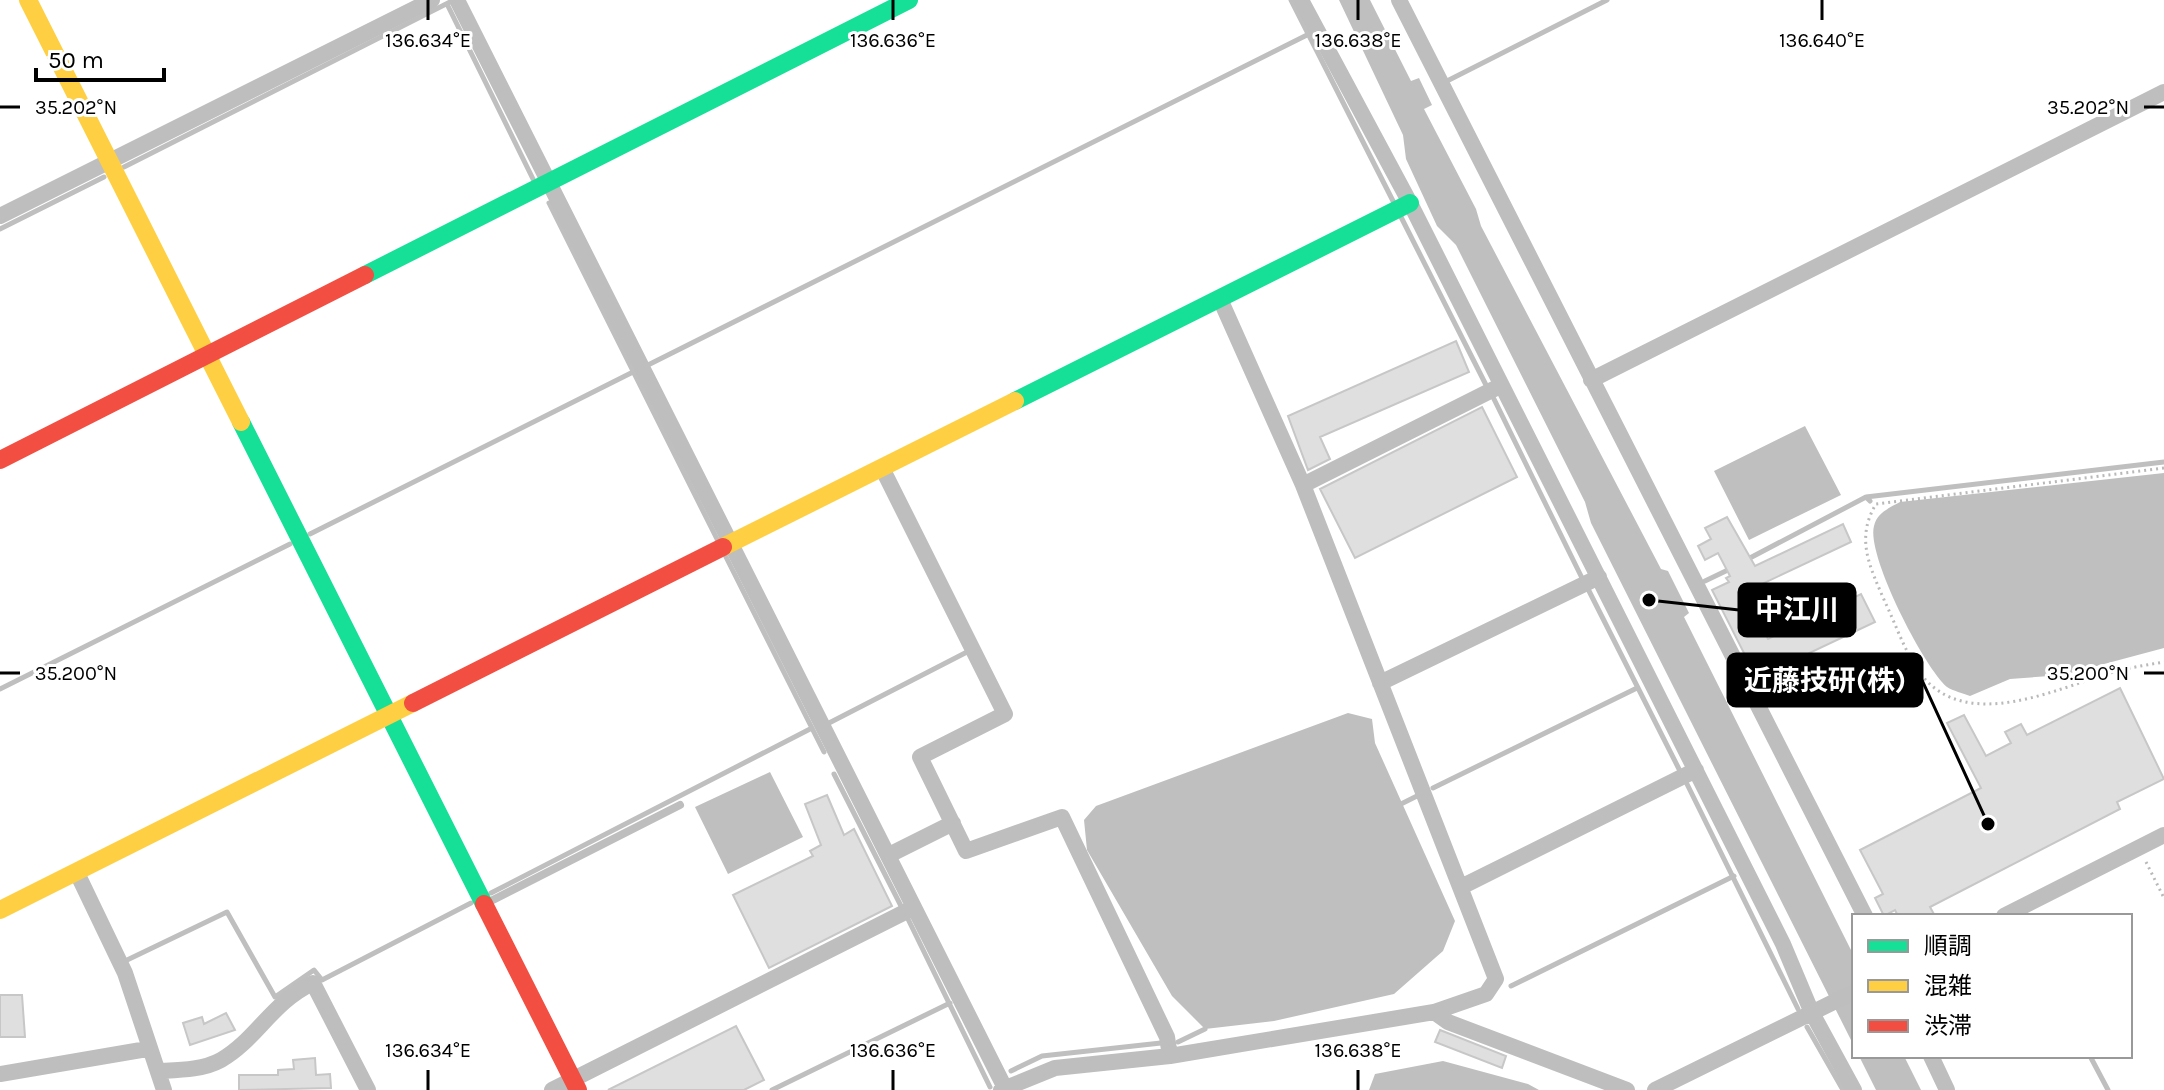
<svg xmlns="http://www.w3.org/2000/svg" width="2164" height="1090" viewBox="0 0 2164 1090" font-family="Karla,'Noto Sans JP',sans-serif">
	<rect width="100%" height="100%" fill="#fff"/>
	<path fill="#bfbfbf" d="M1339 0H1370L1411 81 1419 78 1432 105 1424 109 1476 209 1481 226 1661 569 1668 571 1689 613 1684 617 1854 956V1046L1591 523 1585 502 1456 245 1437 226 1406 159 1403 135Z
		M1805 426 1841 495 1749 540 1714 471Z
		M2164 473V648L2063 675 2010 679 1970 696C1963 693 1953 691 1947 687 1924 667 1866 555 1874 526 1877 513 1889 508 1900 502Z
		M1348 713 1372 719 1375 743 1455 921 1443 951 1394 994 1274 1021 1205 1029 1172 996 1087 850 1084 820 1096 806Z
		M770 772 803 837 728 874 695 807Z
		M1859 1056H1904L1921 1090H1876Z
		M1443 1061 1528 1084 1539 1090H1369L1375 1074Z"/>
	<g fill="none" stroke-linecap="round" stroke-linejoin="round">
		<path stroke="#bfbfbf" stroke-width="5" d="M1291 0 1394 203
			M447 4 533 179
			M1447 81 1607 0
			M124 167 450 2
			M549 203 718 541
			M1400 215 1486 385
			M0 229 104 177
			M646 366 1309 34
			M1492 395 1582 578
			M1866 497 2164 462
			M310 534 635 371
			M726 557 824 752
			M1748 559 1866 497 1870 501
			M1705 581 1732 568
			M1587 587 1681 773
			M0 689 290 544
			M829 723 967 652
			M834 774 901 906
			M1686 782 1798 1009
			M1433 788 1637 688
			M1401 804 1417 796
			M491 893 812 728
			M908 919 990 1087
			M125 961 227 912 275 997 314 970 322 980 471 903
			M1511 986 1734 876
			M1807 1027 1843 1090
			M1178 1042 1205 1029
			M2090 1056 2108 1090
			M1011 1071 1042 1056 1161 1043
			M772 1090 950 1003"/>
	</g>
	<path fill="#dfdfdf" stroke="#c7c7c7" stroke-width="2" d="M1456 341 1469 372 1320 437 1330 459 1308 470 1288 416Z
		M1482 407 1517 477 1355 558 1320 489Z
		M1727 517 1755 566 1843 524 1851 542 1745 592 1768 639 1861 594 1875 622 1763 675 1755 658 1748 661 1712 590 1729 582 1726 578 1730 576 1718 553 1705 560 1698 546 1711 539 1705 528Z
		M2120 688 2164 779 2117 802 2120 809 1930 907 1935 916H1898L1895 910 1884 916 1875 898 1883 894 1860 850 1981 788 1947 723 1964 715 1986 756 2011 743 2005 732 2021 724 2027 735Z
		M827 795 844 835 854 829 892 906 769 968 733 895 813 856 810 851 821 845 805 804Z
		M0 995H22L25 1037H0Z
		M226 1013 235 1030 190 1045 183 1023 202 1017 204 1024Z
		M736 1026 764 1080 744 1090H608Z
		M1440 1030 1506 1056 1502 1068 1435 1042Z
		M315 1058 316 1075 330 1074 331 1088 239 1090V1075H278V1070L294 1069 293 1060Z"/>
	<g fill="none" stroke-linecap="round" stroke-linejoin="round">
		<path stroke="#b9b9b9" stroke-width="3" stroke-dasharray="2 4" stroke-linecap="butt" d="M2164 468 1876 504C1855 539 1870 567 1885 602 1897 627 1906 656 1924 678 1970 731 2056 689 2110 673 2127 668 2146 665 2164 662
			M2146 862 2164 898"/>
		<path stroke="#bebebe" stroke-width="8" d="M485 904 680 805"/>
		<path stroke="#bebebe" stroke-width="16" d="M457 0 1006 1090
			M1301 0 1410 203 1783 944 1812 1013 1854 1090
			M1399 0 1865 916
			M0 216 432 0
			M1591 380 2164 92
			M882 468 1005 714 920 757 966 851 1062 817 1167 1037 1170 1056
			M1303 485 1500 386
			M1380 683 1599 577
			M889 855 953 823
			M77 873 125 973 164 1090
			M1461 887 1696 770
			M2004 916 2164 835
			M1434 1012 1448 1022 1627 1090
			M1931 1056 1947 1090
			M159 1071C179 1070 203 1070 221 1060 256 1040 272 1002 313 983L368 1090
			M0 1074 147 1049
			M552 1090 913 908
			M1001 1090 1055 1068 1170 1056 1434 1012 1486 994 1496 979 1303 485 1220 299
			M1655 1090 1854 992"/>
		<path stroke="#16e098" stroke-width="18" d="M365 275 909 0
			M1015 401 1410 203
			M241 422 484 904"/>
		<path stroke="#ffcf43" stroke-width="18" d="M28 0 241 422
			M723 547 1015 401
			M0 910 413 703"/>
		<path stroke="#f24e42" stroke-width="18" d="M0 460 365 275
			M413 703 723 547
			M484 904 578 1090"/>
	</g>
	<path fill="none" stroke="#000" stroke-width="3" d="M428 0V20M893 0V20M1358 0V20M1822 0V20M0 107H20M2144 107H2164M0 673H20M2144 673H2164M428 1070V1090M893 1070V1090M1358 1070V1090"/>
	<g font-size="20" text-anchor="middle" fill="#000" stroke="#fff" stroke-width="6" stroke-linejoin="round" paint-order="stroke">
		<text x="428" y="47">136.634°E</text>
		<text x="893" y="47">136.636°E</text>
		<text x="1358" y="47">136.638°E</text>
		<text x="1822" y="47">136.640°E</text>
		<text x="76" y="114">35.202°N</text>
		<text x="2088" y="114">35.202°N</text>
		<text x="76" y="680">35.200°N</text>
		<text x="2088" y="680">35.200°N</text>
		<text x="428" y="1057">136.634°E</text>
		<text x="893" y="1057">136.636°E</text>
		<text x="1358" y="1057">136.638°E</text>
	</g>
	<path fill="none" stroke="#000" stroke-width="3" d="M1649 600L1739 610M1988 824L1922 680"/>
	<g fill="#000" stroke="#fff" stroke-width="3">
		<circle cx="1649" cy="600" r="8"/>
		<circle cx="1988" cy="824" r="8"/>
	</g>
	<g fill="#000" stroke="#000" stroke-width="3">
		<rect x="1739" y="584" width="116" height="52" rx="8"/>
		<rect x="1728" y="654" width="194" height="52" rx="8"/>
	</g>
	<g font-size="28" text-anchor="middle" font-weight="bold" fill="#fff">
		<text x="1797" y="619">中江川</text>
		<text x="1825" y="690">近藤技研(株)</text>
	</g>
	<rect x="1852" y="914" width="280" height="144" fill="#ffffff" stroke="#999999" stroke-width="2"/>
	<rect x="1868" y="940" width="40" height="12" fill="#16e098" stroke="#999999" stroke-width="2"/>
	<text x="1924" y="954" font-size="24" fill="#000000">順調</text>
	<rect x="1868" y="980" width="40" height="12" fill="#ffcf43" stroke="#999999" stroke-width="2"/>
	<text x="1924" y="994" font-size="24" fill="#000000">混雑</text>
	<rect x="1868" y="1020" width="40" height="12" fill="#f24e42" stroke="#999999" stroke-width="2"/>
	<text x="1924" y="1034" font-size="24" fill="#000000">渋滞</text>
	<path d="M36 68v12h128v-12" fill="none" stroke="#000000" stroke-width="4"/>
	<text x="48" y="68" font-size="24" fill="#000000" stroke="#ffffff" stroke-width="6" paint-order="stroke">50 m</text>
</svg>
